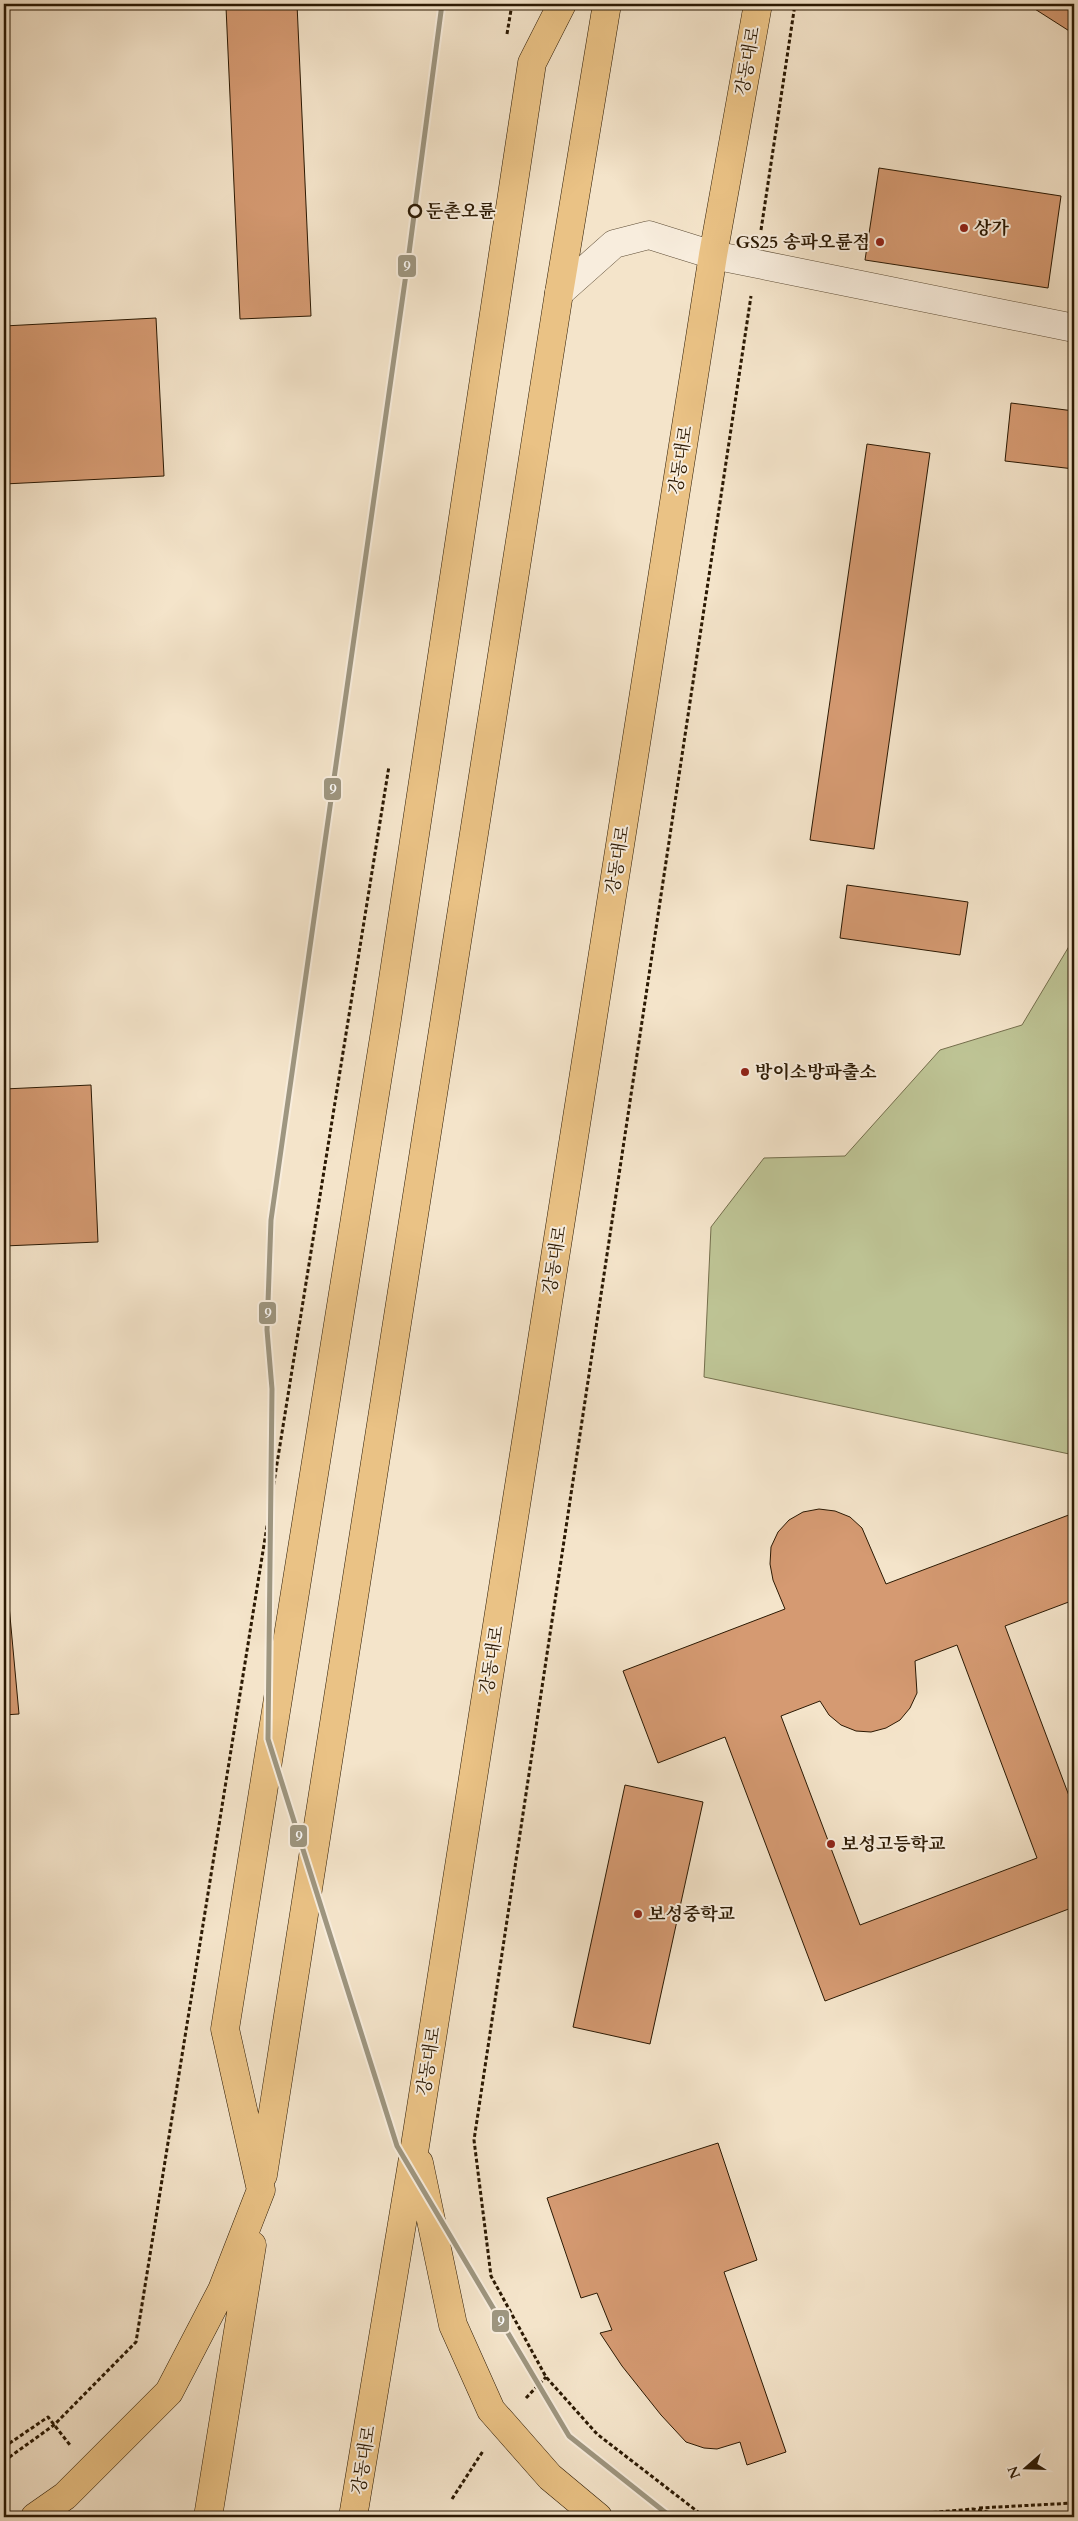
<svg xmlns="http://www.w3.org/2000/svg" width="1078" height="2521" viewBox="0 0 1078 2521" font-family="Cardo,'Noto Serif KR',serif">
	<rect width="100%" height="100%" fill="#f4e4ca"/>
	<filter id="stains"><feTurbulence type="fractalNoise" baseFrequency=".004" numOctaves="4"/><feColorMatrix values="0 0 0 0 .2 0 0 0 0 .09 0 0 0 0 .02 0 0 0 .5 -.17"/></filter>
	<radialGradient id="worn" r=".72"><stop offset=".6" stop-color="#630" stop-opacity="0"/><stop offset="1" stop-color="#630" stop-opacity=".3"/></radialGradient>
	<path fill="#bec495" stroke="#746e4c" d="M1074 938V1455L704 1377 711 1227 764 1158 845 1156 940 1050 1022 1025Z"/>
	<path fill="#d59a72" stroke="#2b1903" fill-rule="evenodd" d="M297 4 311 316 240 319 226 7Z
		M1027 4H1074V34Z
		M879 168 1061 196 1048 288 865 260Z
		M156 318 164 476 4 484V326Z
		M1011 403 1074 411V469L1005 461Z
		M867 444 930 453 874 849 810 840Z
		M847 885 968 902 960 955 840 938Z
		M91 1085 98 1242 4 1246V1089Z
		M819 1509 835 1511 850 1517 862 1528 886 1584 1074 1513V1600L1005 1626 1074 1809V1907L825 2001 725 1737 658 1763 623 1671 785 1609 773 1580 770 1564 771 1547 778 1532 789 1520 803 1512ZM957 1645 1037 1858 860 1925 781 1716 820 1701 829 1715 841 1725 856 1731 871 1732 886 1728 900 1720 910 1708 917 1693 915 1661Z
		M4 1551 19 1714 4 1715Z
		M625 1785 703 1802 650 2044 573 2027Z
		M718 2143 757 2260 724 2272 786 2452 747 2465 740 2442 717 2449 704 2448 686 2442 661 2415 622 2366 600 2333 612 2330 597 2293 581 2298 547 2198Z"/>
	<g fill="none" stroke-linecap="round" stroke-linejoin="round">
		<defs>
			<path id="minor" d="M559 293 614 244 649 235 713 255 1074 328"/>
			<path id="primary" d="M419 2163 453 2325 491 2410 550 2477 598 2517
				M263 2175 559 293 607 4
				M35 2517 65 2496 169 2392 222 2290 261 2190 225 2029 387 1019 532 63 562 4
				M208 2517 252 2245
				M353 2517 415 2146 713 255 758 4"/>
		</defs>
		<use href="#minor" stroke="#5d4c35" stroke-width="29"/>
		<use href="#primary" stroke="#2b1903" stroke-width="29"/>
		<path stroke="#2b1903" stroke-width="3" stroke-dasharray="4 2.5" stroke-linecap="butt" d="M507 34 512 4
			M761 230 795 4
			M526 2398 546 2377
			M4 2447 48 2417 70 2445
			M4 2461 54 2425 136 2342 389 766
			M452 2499 483 2451
			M979 2508 1074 2503
			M712 2517 702 2515 597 2434 546 2377 491 2276 474 2140 751 296
			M881 2517 973 2509 1011 2517"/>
		<use href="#minor" stroke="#f8eddd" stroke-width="28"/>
		<use href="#primary" stroke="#eac285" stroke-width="28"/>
		<defs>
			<path id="metro-1" d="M442 4 409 253 271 1220 267 1330 272 1389 268 1739 397 2146 569 2436 671 2517"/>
		</defs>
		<use href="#metro-1" stroke="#f8eddd" stroke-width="9"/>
		<use href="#metro-1" stroke="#9e9680" stroke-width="5"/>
	</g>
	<circle fill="#f8eddd" stroke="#2b1903" stroke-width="2.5" cx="415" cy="211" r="6"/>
	<g fill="#8f2418" stroke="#f8eddd" stroke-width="2">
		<circle cx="964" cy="228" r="5"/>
		<circle cx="880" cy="242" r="5"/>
		<circle cx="745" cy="1072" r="5"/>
		<circle cx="831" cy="1844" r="5"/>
		<circle cx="638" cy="1914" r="5"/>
	</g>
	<g text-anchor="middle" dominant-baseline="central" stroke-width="4" stroke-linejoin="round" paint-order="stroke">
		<g font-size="18" fill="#2b1903" stroke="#f8eddd">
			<text transform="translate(748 61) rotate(-80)">강동대로</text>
			<text transform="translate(681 460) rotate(-81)">강동대로</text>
			<text transform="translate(618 860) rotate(-81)">강동대로</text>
			<text transform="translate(555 1260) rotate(-81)">강동대로</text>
			<text transform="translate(492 1660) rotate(-81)">강동대로</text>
			<text transform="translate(429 2061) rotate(-81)">강동대로</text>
			<text transform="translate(364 2460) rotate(-81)">강동대로</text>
		</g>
		<g font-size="18" font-weight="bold" fill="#2b1903" stroke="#f8eddd" text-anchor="start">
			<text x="426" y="211">둔촌오륜</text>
		</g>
		<g font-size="18" font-weight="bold" fill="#2b1903" stroke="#f8eddd" text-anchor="start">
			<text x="974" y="228">상가</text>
			<text x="870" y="242" text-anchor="end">GS25 송파오륜점</text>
			<text x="755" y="1072">방이소방파출소</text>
			<text x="841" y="1844">보성고등학교</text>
			<text x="648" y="1914">보성중학교</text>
		</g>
	</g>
	<g stroke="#f8eddd" stroke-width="2">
		<rect x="397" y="254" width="20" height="24" rx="5" fill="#9e9680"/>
		<rect x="323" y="777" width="19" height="24" rx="5" fill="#9e9680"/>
		<rect x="258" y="1301" width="19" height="24" rx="5" fill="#9e9680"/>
		<rect x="289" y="1824" width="19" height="24" rx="5" fill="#9e9680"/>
		<rect x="491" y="2309" width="19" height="24" rx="5" fill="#9e9680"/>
	</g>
	<g font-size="14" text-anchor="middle" font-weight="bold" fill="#fff">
		<text x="407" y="271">9</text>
		<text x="333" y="794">9</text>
		<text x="268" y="1318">9</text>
		<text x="299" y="1841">9</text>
		<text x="501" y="2326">9</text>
	</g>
	<rect width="1078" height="2521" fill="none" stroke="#f4e4ca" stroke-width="20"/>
	<rect x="5" y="5" width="1068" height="2511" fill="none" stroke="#2b1903" stroke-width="2.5"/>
	<rect x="10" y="10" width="1058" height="2501" fill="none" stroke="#2b1903"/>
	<g transform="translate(1026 2468) rotate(250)" stroke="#f8eddd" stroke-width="4" paint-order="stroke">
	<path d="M0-4L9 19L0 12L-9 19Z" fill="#2b1903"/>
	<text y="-8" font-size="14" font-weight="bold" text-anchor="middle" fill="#2b1903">N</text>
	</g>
	<rect width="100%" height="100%" filter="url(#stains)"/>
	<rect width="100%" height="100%" fill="url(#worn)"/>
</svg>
